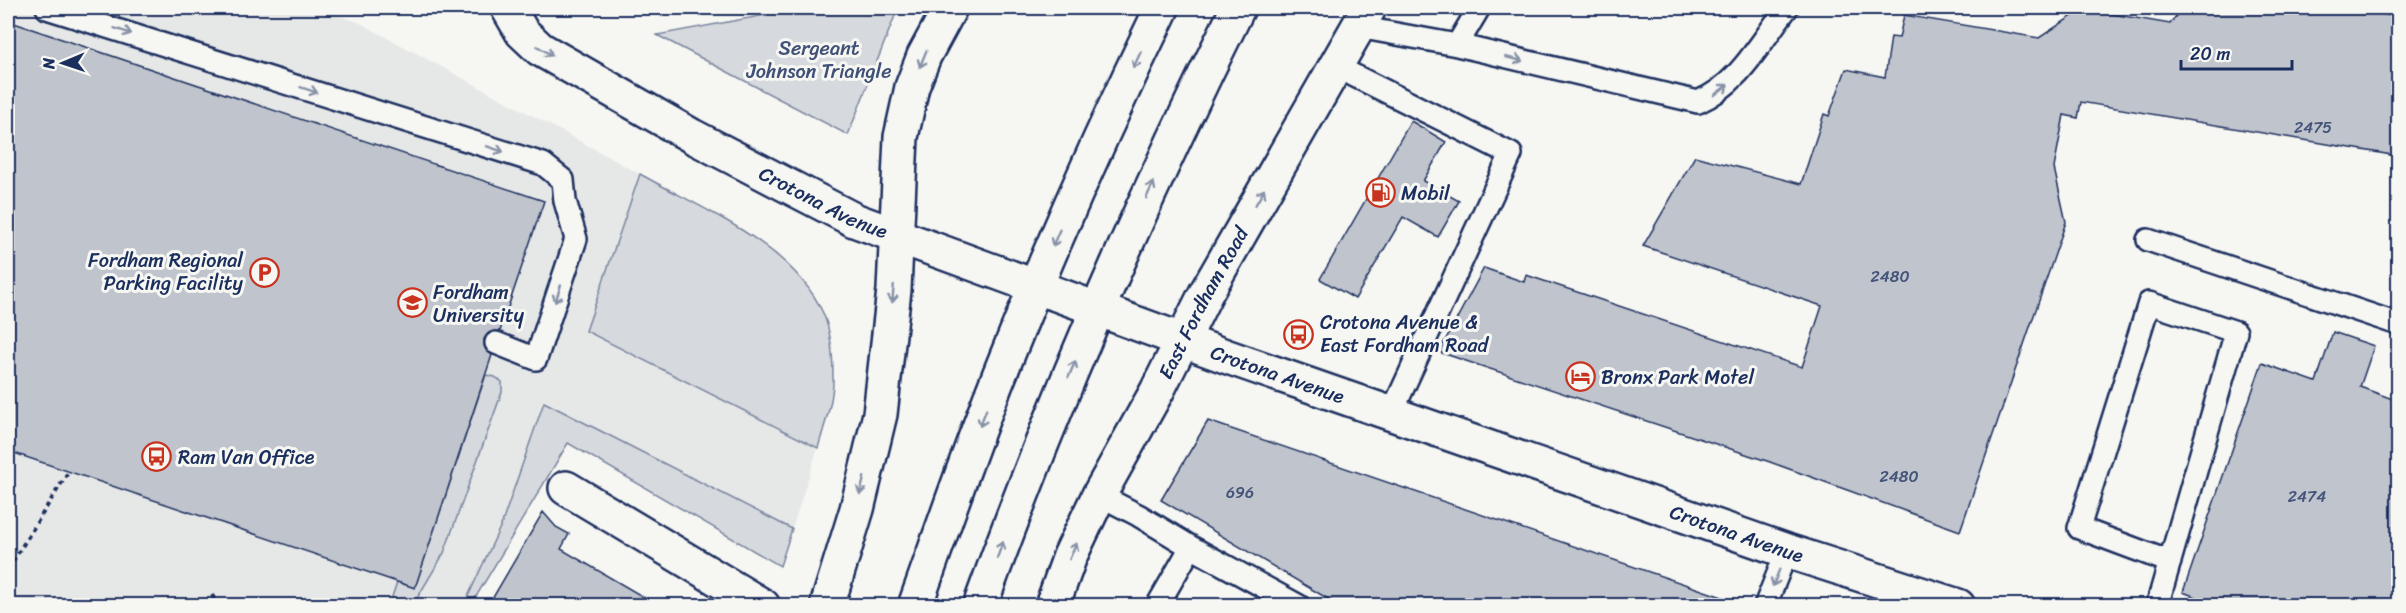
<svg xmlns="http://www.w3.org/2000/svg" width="2406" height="613" viewBox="0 0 2406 613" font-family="Sriracha,sans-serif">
	<rect width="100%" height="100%" fill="#f6f6f2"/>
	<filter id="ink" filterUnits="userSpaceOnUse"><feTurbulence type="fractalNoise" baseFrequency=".0167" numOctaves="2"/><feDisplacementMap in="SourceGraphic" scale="12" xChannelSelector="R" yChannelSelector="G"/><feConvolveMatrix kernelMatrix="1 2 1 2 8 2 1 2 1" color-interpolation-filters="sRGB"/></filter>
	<g filter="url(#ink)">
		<path fill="#e6e7e7" d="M8 8H318L360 23 585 144 752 236 773 251 811 291 824 315 834 378 818 448 780 566 568 443 471 605H8Z"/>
		<path fill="#d6d9dd" stroke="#78849e" stroke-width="1.5" d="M803 8H898L848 135 657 35Z
			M640 174C702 209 793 245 823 313 831 331 833 357 833 377 834 400 824 426 818 448L586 331Z
			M486 375 495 377 502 382V392L444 553 413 605 389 606 397 582 415 587Z
			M544 402 792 529 780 566 568 443 471 605H464L502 523Z"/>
		<path fill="#c0c4cd" stroke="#1b2f5e" stroke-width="1.5" d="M2182 8H2345L2398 17V156L2081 102 2078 118 2064 115 2054 168 2066 222 1960 531 1770 462 1439 352 1484 268 1524 282 1526 275 1802 367 1822 306 1643 246 1695 156 1801 184 1824 114 1829 116 1846 69 1885 77 1891 37 1899 38 1904 15 2039 38 2083 9 2170 24Z
			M8 21 544 201 500 331 489 333 484 339 486 350 492 355 415 588 8 451Z
			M1411 121 1446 142 1423 181 1459 201 1438 237 1403 217 1355 299 1320 279Z
			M2333 332 2374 346 2360 387 2398 401V606H2220L2183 592 2262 363 2316 382Z
			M1208 421 1734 601 1733 606H1340L1161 500Z
			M543 512 556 527 569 534 561 549 659 606H488Z"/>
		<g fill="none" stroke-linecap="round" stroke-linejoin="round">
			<defs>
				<path id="service" d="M47 8 543 164 563 180 565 201 576 239 536 359 496 343
					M1358 27 1457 45 1698 102C1740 84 1760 42 1787 8
					M1457 45 1479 8
					M1335 66 1511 154 1392 412
					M2148 240 2398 324
					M1099 495 1138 515 1191 547
					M1157 606 1191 547 1299 606
					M1765 606 1787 551
					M2157 606 2236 332 2149 303 2079 528 2170 562"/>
				<path id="minor" d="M566 488 763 606"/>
				<g id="tertiary">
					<path id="s1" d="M508 8 522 32 540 49 692 136 854 220 1228 357 1787 551 1958 606"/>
					<path d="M827 606 857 509 880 414 894 290 901 137 912 87 924 56 950 8"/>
					<path id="s2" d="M1052 606 1070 556 1099 495 1157 391 1206 293 1369 8"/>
				</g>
				<path id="primary" d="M915 606C944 525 971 445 1003 366 1052 244 1105 125 1162 8
					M980 606C1054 401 1141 202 1238 8"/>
			</defs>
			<use href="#service" stroke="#1b2f5e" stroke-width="26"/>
			<use href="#minor" stroke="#1b2f5e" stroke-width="38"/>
			<use href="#tertiary" stroke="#1b2f5e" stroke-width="38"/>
			<use href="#primary" stroke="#1b2f5e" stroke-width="38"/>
			<path stroke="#1b2f5e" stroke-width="4" stroke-dasharray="4.5 4.5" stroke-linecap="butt" d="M212 595 218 606"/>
			<use href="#service" stroke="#f6f6f2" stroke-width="21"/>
			<use href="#minor" stroke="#f6f6f2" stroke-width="33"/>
			<use href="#tertiary" stroke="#f6f6f2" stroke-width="33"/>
			<use href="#primary" stroke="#f6f6f2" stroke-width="33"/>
			<path stroke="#1b2f5e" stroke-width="4" stroke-dasharray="4.5 4.5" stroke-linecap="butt" d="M8 569 69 471"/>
		</g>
		<defs><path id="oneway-shaft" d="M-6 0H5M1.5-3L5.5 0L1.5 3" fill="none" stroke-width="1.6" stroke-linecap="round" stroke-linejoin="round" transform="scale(1.5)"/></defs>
		<g stroke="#8892a8">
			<use href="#oneway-shaft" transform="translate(123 31) rotate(18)"/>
			<use href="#oneway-shaft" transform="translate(545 51) rotate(32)"/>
			<use href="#oneway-shaft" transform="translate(923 59) rotate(112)"/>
			<use href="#oneway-shaft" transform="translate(1514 59) rotate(13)"/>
			<use href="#oneway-shaft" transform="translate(1137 60) rotate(115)"/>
			<use href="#oneway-shaft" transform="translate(309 90) rotate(18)"/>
			<use href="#oneway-shaft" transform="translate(1721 90) rotate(-38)"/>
			<use href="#oneway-shaft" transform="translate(495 149) rotate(18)"/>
			<use href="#oneway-shaft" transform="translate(1150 190) rotate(-65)"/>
			<use href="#oneway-shaft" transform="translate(1260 197) rotate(-60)"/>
			<use href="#oneway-shaft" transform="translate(1056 238) rotate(113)"/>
			<use href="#oneway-shaft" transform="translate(558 294) rotate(108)"/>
			<use href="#oneway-shaft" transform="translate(893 294) rotate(95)"/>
			<use href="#oneway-shaft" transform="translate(1072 369) rotate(-67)"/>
			<use href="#oneway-shaft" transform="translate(983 418) rotate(111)"/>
			<use href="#oneway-shaft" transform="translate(862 486) rotate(104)"/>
			<use href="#oneway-shaft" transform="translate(1000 550) rotate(-70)"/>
			<use href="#oneway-shaft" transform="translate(1073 551) rotate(-66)"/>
			<use href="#oneway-shaft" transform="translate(1776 578) rotate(112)"/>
		</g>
	</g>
	<defs>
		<symbol id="fuel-ring" viewBox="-11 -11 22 22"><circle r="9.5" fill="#f6f6f2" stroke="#c8321e" stroke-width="1.5"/><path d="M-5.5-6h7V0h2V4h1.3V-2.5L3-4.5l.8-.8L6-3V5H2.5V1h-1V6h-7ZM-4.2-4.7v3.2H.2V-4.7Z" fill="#c8321e"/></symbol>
		<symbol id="parking-ring" viewBox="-11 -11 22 22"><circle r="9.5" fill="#f6f6f2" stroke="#c8321e" stroke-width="1.5"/><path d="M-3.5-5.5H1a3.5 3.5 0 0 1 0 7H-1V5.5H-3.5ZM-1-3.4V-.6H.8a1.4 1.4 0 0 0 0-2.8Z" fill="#c8321e"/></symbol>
		<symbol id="university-ring" viewBox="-11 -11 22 22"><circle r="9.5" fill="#f6f6f2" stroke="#c8321e" stroke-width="1.5"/><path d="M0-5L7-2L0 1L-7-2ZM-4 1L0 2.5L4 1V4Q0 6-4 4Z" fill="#c8321e"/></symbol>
		<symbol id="bus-ring" viewBox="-11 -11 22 22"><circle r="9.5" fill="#f6f6f2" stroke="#c8321e" stroke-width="1.5"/><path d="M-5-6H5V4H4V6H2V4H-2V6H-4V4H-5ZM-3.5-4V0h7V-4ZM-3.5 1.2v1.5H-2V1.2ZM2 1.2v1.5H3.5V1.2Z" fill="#c8321e"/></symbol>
		<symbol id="hotel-ring" viewBox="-11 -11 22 22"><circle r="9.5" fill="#f6f6f2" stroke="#c8321e" stroke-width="1.5"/><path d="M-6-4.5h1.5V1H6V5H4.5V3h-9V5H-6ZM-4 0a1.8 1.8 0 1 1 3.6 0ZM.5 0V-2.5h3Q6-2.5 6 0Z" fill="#c8321e"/></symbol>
	</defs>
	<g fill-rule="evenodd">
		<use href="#fuel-ring" x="1364" y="176" width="33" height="33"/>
		<use href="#parking-ring" x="248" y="256" width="33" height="33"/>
		<use href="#university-ring" x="396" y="286" width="33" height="33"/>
		<use href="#bus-ring" x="1282" y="318" width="33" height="33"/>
		<use href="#hotel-ring" x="1564" y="360" width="33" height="33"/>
		<use href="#bus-ring" x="140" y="440" width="33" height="33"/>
	</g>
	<g text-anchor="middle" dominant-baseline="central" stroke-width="6" stroke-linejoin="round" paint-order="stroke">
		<g font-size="16" fill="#44547a">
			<text x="2313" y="127">2475</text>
			<text x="1890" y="276">2480</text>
			<text x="1899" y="476">2480</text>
			<text x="1240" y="492">696</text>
			<text x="2307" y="496">2474</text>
		</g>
		<g font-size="20" fill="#405177" stroke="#f6f6f2">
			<text x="819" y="48">Sergeant<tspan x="819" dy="23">Johnson Triangle</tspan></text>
		</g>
		<g font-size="20" fill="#1b2f5e" stroke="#f6f6f2" text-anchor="start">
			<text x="1401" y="193">Mobil</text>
			<text x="243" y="260" text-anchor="end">Fordham Regional<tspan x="243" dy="23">Parking Facility</tspan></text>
			<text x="433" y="292">Fordham<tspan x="433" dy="23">University</tspan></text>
			<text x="1320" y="322">Crotona Avenue &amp;<tspan x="1320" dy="23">East Fordham Road</tspan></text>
			<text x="1601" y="377">Bronx Park Motel</text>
			<text x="178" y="457">Ram Van Office</text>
		</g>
		<g font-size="20" fill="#1b2f5e" stroke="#f6f6f2">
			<text stroke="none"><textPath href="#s1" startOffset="375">Crotona Avenue</textPath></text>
			<text stroke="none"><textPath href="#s2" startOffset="339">East Fordham Road</textPath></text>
			<text stroke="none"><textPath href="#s1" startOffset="861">Crotona Avenue</textPath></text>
			<text stroke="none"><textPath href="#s1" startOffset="1347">Crotona Avenue</textPath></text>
		</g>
	</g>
	<rect width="2406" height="613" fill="none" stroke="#f6f6f2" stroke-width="30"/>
	<rect x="15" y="15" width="2376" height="583" fill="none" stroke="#1b2f5e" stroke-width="2" filter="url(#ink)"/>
	<g transform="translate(63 63) rotate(268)" stroke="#f6f6f2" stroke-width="4.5" paint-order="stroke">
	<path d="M0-4.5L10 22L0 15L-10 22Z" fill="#1b2f5e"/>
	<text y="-9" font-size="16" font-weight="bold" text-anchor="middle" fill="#1b2f5e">N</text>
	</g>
	<path d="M2181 60v9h111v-9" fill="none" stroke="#1b2f5e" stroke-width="3"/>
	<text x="2190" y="60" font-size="18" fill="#1b2f5e" stroke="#f6f6f2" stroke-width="4.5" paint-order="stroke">20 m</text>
</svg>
